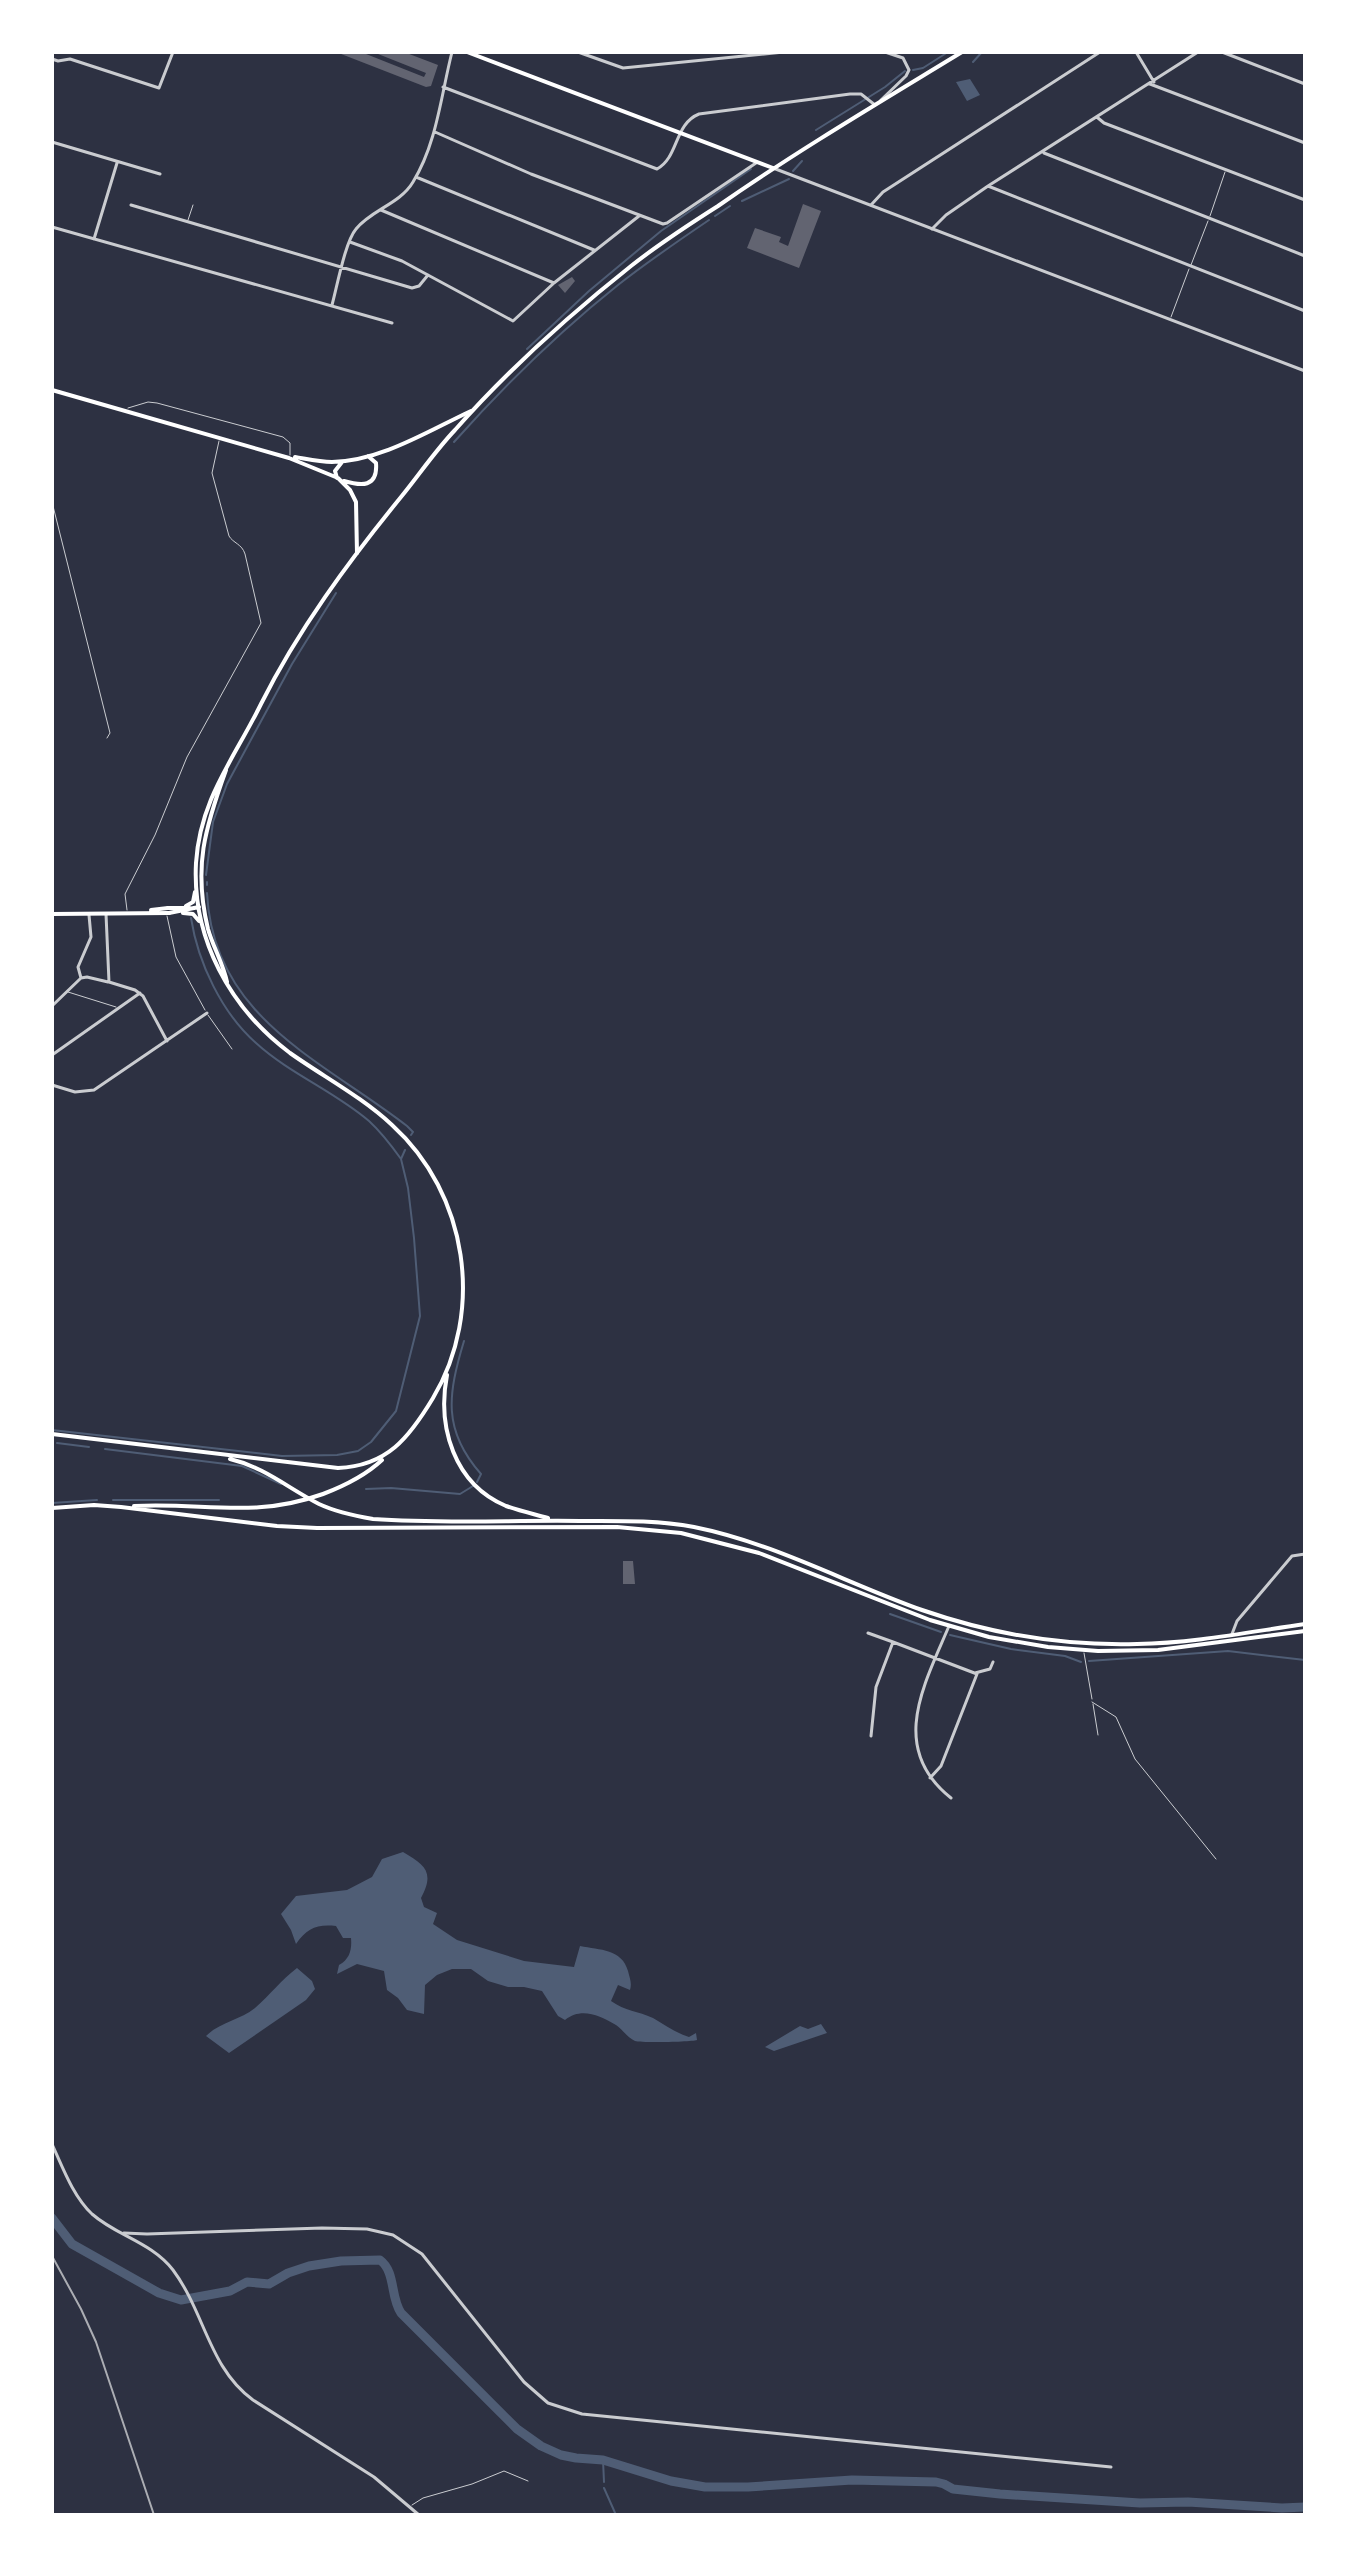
<svg xmlns="http://www.w3.org/2000/svg" width="1357" height="2567" viewBox="0 0 1357 2567" font-family="'Varela Round',sans-serif">
	<rect width="100%" height="100%" fill="#2d3142"/>
	<path fill="#4f5d75" d="M970 79 980 95 967 101 956 82Z
		M403 1852C425 1865 435 1872 421 1898L424 1907 437 1913 433 1924 457 1940 524 1961 574 1967 580 1946C600 1950 622 1949 628 1971 630 1979 632 1983 630 1990L618 1985 611 2001C625 2011 638 2011 653 2018 665 2025 676 2033 689 2037L696 2033 697 2040C691 2042 641 2043 635 2041 628 2038 623 2030 616 2025 599 2015 581 2007 565 2020L558 2016 542 1991 524 1987H508L488 1981 471 1969H452L437 1975 425 1985 424 2014 407 2010 398 1998 387 1990 384 1971 357 1964 337 1974 339 1965C350 1959 352 1949 351 1938H343L336 1926C317 1924 307 1928 296 1944L291 1930 281 1914 296 1896 347 1890 372 1877 382 1859Z
		M297 1968 312 1981 315 1989 306 2000 229 2053 206 2036C220 2022 240 2020 255 2008 270 1995 281 1980 297 1968Z
		M821 2024 827 2033 774 2051 765 2047 800 2026 808 2029Z"/>
	<g fill="none" stroke-linecap="round" stroke-linejoin="round">
		<path stroke="#4f5d75" stroke-width="2" d="M973 62 982 52
			M913 70 923 68 948 52
			M816 130 885 87 905 71
			M793 171 802 161
			M742 201 789 179
			M715 216 730 206
			M527 349 589 291 661 231 751 169
			M454 442C504 386 559 332 618 285 647 262 678 241 709 220
			M206 875 213 822 227 784 292 664 336 593
			M207 882V885
			M207 893C213 1018 322 1060 407 1126L413 1132 411 1135
			M191 918C198 963 222 1013 256 1043 290 1074 334 1091 369 1121 381 1132 391 1145 401 1159
			M464 1341C448 1394 442 1430 481 1474L477 1482
			M52 1430 282 1456 337 1455 358 1451 371 1442 396 1411 420 1316 414 1238 408 1188 401 1159 405 1150
			M57 1443 89 1447
			M105 1449 242 1466 281 1484
			M366 1489 391 1488 460 1494 473 1486
			M113 1500H219
			M52 1503 97 1500
			M890 1614 941 1632
			M950 1635 1011 1649 1065 1656 1081 1662
			M1089 1661 1228 1651 1305 1660
			M603 2460 604 2482
			M604 2488 616 2515"/>
		<path stroke="#4f5d75" stroke-width="9" d="M52 2218 72 2244 159 2293 181 2300 230 2291 247 2282 269 2284 288 2273 309 2266 341 2261 380 2260C396 2272 390 2297 401 2313L517 2429 541 2446 561 2455 576 2458 603 2460 671 2481 705 2487H748L852 2480 936 2482 944 2484 953 2489 1000 2494 1140 2503 1188 2502 1282 2508 1305 2507"/>
	</g>
	<path fill="#626471" d="M336 52H361L424 77 426 73 373 52H404L438 65 431 86 426 87Z
		M803 204 821 211 799 268 747 248 755 228 781 237 779 242 788 246Z
		M572 277 575 281 565 293 558 285Z
		M623 1561H633L635 1584H623Z"/>
	<g fill="none" stroke-linecap="round" stroke-linejoin="round">
		<path stroke="#caccd0" stroke-width="1" d="M1210 216 1225 172
			M188 220 193 205
			M1191 265 1208 221
			M1171 317 1189 269
			M128 408 148 402 157 403 283 437 290 443V455
			M52 502 110 733 107 738
			M127 910 125 894 155 835 187 757 261 623 245 554C242 544 233 543 229 536L212 473 219 441
			M167 916 176 957 205 1010
			M68 992 116 1007
			M208 1015 232 1049
			M1084 1653 1092 1699
			M1092 1702 1116 1717 1135 1759 1216 1859
			M1093 1704 1098 1735
			M412 2505 423 2498 472 2484 504 2471 528 2481"/>
		<path stroke="#caccd0" stroke-width="3" d="M578 52 623 68 784 52
			M1136 52 1154 82
			M1222 52 1305 84
			M52 59 58 61 70 59 159 88 173 52
			M1150 84 1305 143
			M443 87 657 169C679 157 674 124 699 114L850 94H861L875 105
			M881 100 906 76 909 70 903 58 885 52
			M1098 118 1104 123 1305 200
			M435 132 531 174 663 224 667 223 756 163
			M52 142 160 174
			M1044 153 1305 256
			M416 177 594 250
			M988 186 1305 311
			M131 205 412 288 419 286 428 275
			M871 205 883 192 1100 52
			M381 210 554 283
			M52 227 392 323
			M932 229 946 215 988 186 1198 52
			M94 239 117 163
			M350 242 402 261 513 321 554 283 639 216
			M332 305C337 287 345 242 356 229 371 210 400 204 413 182 437 143 441 95 452 52
			M106 914 109 982 135 990 143 996 167 1041
			M81 978 78 967 91 937 89 915
			M52 1006 81 978 87 977 108 982
			M52 1055 140 993
			M52 1085 75 1092 94 1090 207 1013
			M949 1626C924 1685 888 1748 951 1798
			M868 1633 893 1642
			M1232 1634 1237 1621 1292 1556 1305 1554
			M975 1673 990 1669 993 1662
			M871 1736 876 1687 893 1642 977 1674 941 1766 930 1778
			M124 2233 147 2234 322 2228 367 2229 393 2235 422 2254 524 2382 548 2403 582 2414 1111 2467"/>
		<path stroke="#caccd0" stroke-width="3" d="M773 168 1305 371
			M52 2144C63 2168 73 2196 92 2214 117 2236 151 2242 173 2270 205 2313 209 2368 253 2400L374 2477 419 2515"/>
		<path stroke="#fff" stroke-width="4" d="M151 910 168 908
			M52 914 169 913"/>
		<path stroke="#fff" stroke-width="4" d="M467 52 773 168
			M52 390 289 458 338 478 350 490 356 502 357 553
			M295 457C307 459 319 462 332 462 381 461 428 431 471 411
			M337 478 335 471 342 462
			M344 481C361 486 378 488 376 463L368 456"/>
		<path stroke="#fff" stroke-width="4" d="M226 770C205 828 193 867 208 929 213 947 223 963 227 982
			M186 906 193 902 195 892
			M168 908H190
			M169 913 199 907
			M183 913 193 914 199 921
			M447 1375C437 1427 454 1484 506 1506 520 1511 534 1514 548 1518
			M52 1434 338 1468C387 1466 409 1438 433 1398 485 1311 468 1194 392 1125 362 1097 324 1077 290 1053 230 1008 192 939 196 863 200 799 234 759 261 704 298 630 348 562 401 497 419 475 435 451 455 430 508 370 568 316 631 266 659 244 688 225 718 206 797 151 880 102 962 52
			M230 1459C264 1467 288 1488 319 1504 336 1512 355 1516 373 1519 442 1524 511 1520 580 1521 618 1521 656 1520 694 1527 774 1543 846 1583 922 1610 991 1634 1064 1646 1137 1644 1193 1643 1249 1632 1305 1624
			M134 1506C204 1502 253 1519 323 1494 344 1486 366 1475 382 1460
			M121 1507 277 1526 317 1528 617 1527 681 1533 759 1553 930 1620 989 1637 1048 1647 1098 1651 1158 1650 1305 1631
			M52 1508 94 1505 121 1507"/>
		<path stroke="#abadb3" stroke-width="2" d="M52 2256 81 2309 96 2342 154 2515"/>
	</g>
	<rect width="1357" height="2567" fill="none" stroke="#ffffff" stroke-width="108"/>
</svg>
